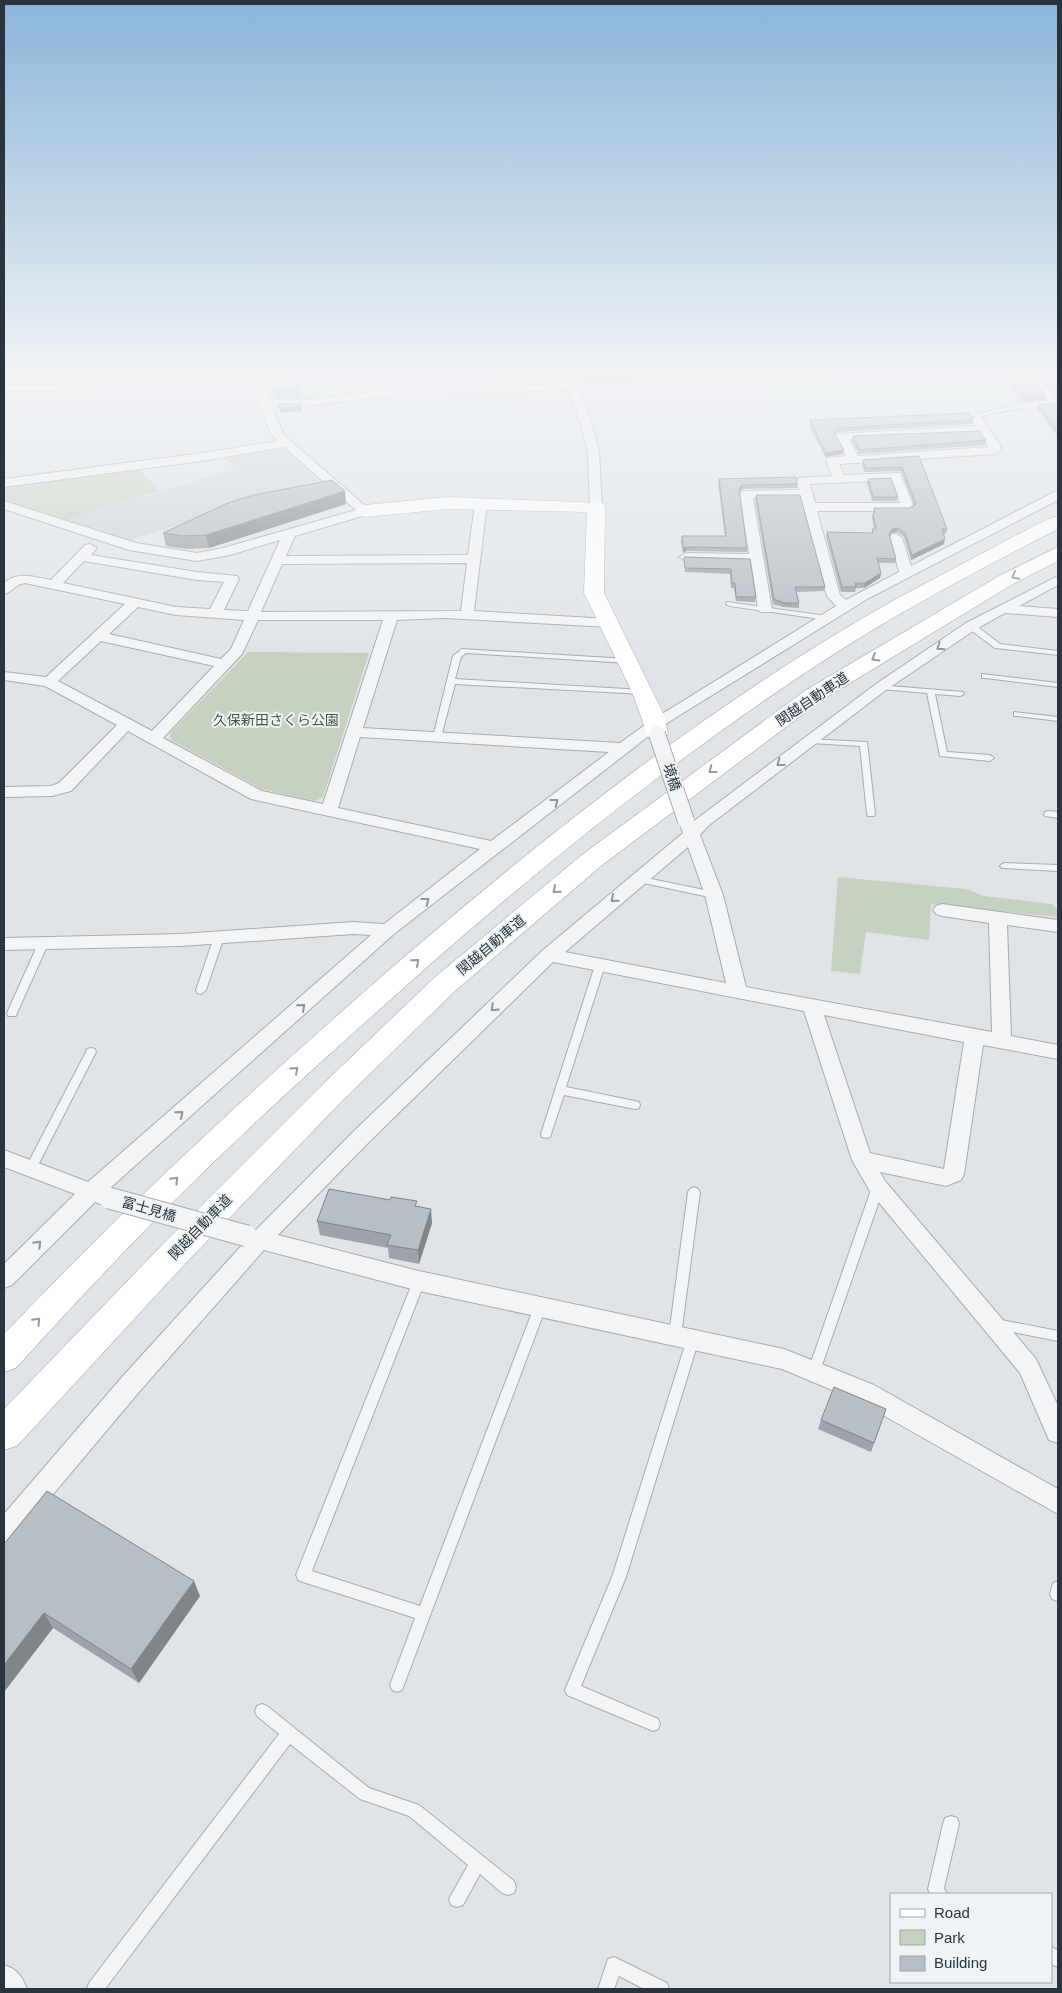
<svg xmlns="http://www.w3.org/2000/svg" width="1062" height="1993" viewBox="0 0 1062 1993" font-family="Arial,'Noto Sans JP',sans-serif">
	<rect width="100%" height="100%" fill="#e0e4e8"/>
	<path fill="#ced3da" d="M382 377H562L564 384 385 390Z
		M278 449 283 450 319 480 131 540 67 520 235 469 226 459 228 458Z"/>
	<path fill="#c7d1c1" d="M140 470 159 490 172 487 67 520 4 500V487Z
		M248 652 369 653 323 797 315 801 262 789 171 740 170 733Z
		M838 877 966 889 984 896 1052 904 1058 911V917L931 904 929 940 866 932 860 974 831 971Z"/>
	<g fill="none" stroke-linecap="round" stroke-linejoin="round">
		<defs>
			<path id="lane" d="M841 378 842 379 839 381 767 383 764 381 767 379Z
				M1023 404 1025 405V407L981 416 977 421 974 419 977 414Z
				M727 602 827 616 831 618 827 620 730 606 726 604Z
				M968 624H974L1000 644 1058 651V655L995 648 968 628Z
				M462 649 628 659 632 661 628 663 466 653 461 657 455 679 643 690 647 692 643 694 455 684 441 737 437 739H434L433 737 453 656Z
				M982 674 1058 683V687L985 678H982Z
				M878 685 963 692 964 694 960 696 935 694 947 752 990 755 994 758 990 761 940 756 927 693 881 689 877 687Z
				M1014 712 1058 717V721L1017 716H1014Z
				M808 739 867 742 875 814 874 816H868L867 814 860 746 811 743H808Z
				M1048 811 1058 812V818L1045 816 1044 814 1045 812Z
				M1005 863 1058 865V871L1002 868 1000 866 1002 864Z
				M637 876 714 892 719 895 714 898 634 881 632 879 634 877Z
				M219 934 224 937 206 990 201 994 197 993 196 990 214 937Z
				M43 941 48 944 17 1013 16 1016H8L7 1013 38 944Z
				M600 962 605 965 566 1087 635 1101 639 1102 640 1105 639 1108 635 1109 564 1095 550 1137 546 1138 542 1137 541 1134 595 965Z
				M91 1048 95 1049 96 1052 34 1173 30 1174 26 1173 24 1170 26 1167 86 1052 87 1049Z
				M878 1182 882 1184 884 1187 820 1371 818 1375 814 1377 810 1375 808 1371 872 1187 874 1184Z
				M694 1187 698 1189 700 1192 681 1335 679 1339 675 1340 671 1339 669 1335 688 1192 690 1189Z
				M419 1276 423 1277 425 1281 312 1571 420 1606 534 1307 536 1303 540 1302 544 1303 546 1307 404 1685 402 1690 397 1692 392 1690 390 1685 415 1618 303 1582 298 1580 296 1575 413 1281 415 1277Z
				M996 1319 1058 1331V1341L992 1328 990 1324 992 1320Z
				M693 1334 697 1335 699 1339 626 1577 581 1686 658 1719 660 1724 658 1729 653 1731 567 1695 565 1690 612 1577 687 1339 689 1335Z
				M1058 1581V1600L1057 1601 1052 1599 1050 1594 1053 1583Z
				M262 1704 267 1706 369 1788 419 1805 514 1881 516 1887 514 1893 508 1895 502 1893 480 1874 463 1905 457 1907 451 1905 449 1899 468 1865 409 1816 360 1799 290 1744 105 1989H87L89 1983 279 1734 257 1716 255 1711 257 1706Z
				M951 1816 957 1818 959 1824 944 1888 947 1894H930L928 1889 943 1824 945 1818Z
				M1051 1947 1058 1950V1967L1051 1964Z
				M614 1957 667 1983 669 1989H644L619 1976 614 1989H598L608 1959Z"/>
			<path id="street" d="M140 377H178L173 380 50 391H4V385H50Z
				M250 377H260L269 400H307L389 390 566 384 564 377H574L592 423 599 452 602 507 596 511 590 507 588 452 580 423 569 390 389 396 307 406 272 407 281 429 286 437 371 511 369 514 295 536 286 556 468 555 475 504 481 500 487 504 474 611 609 619 616 623 609 627 444 618 397 620 363 728 620 743 649 722 836 606 827 596 801 498H753L772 609 770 612H760L758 609 751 562 686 561 679 557 686 553 749 554 740 494 742 491 799 490 797 481 799 478 832 476 826 461 828 458 846 456 835 436 837 434 976 426 971 419 977 416 981 417 1000 445 1001 450 995 454 839 464 844 475 900 473 914 507 908 511H817L840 595 846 600 899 572 890 538 891 535 896 534 902 538 911 566 1054 492 1058 491V500L869 598 659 728 394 934 108 1190 111 1195 108 1201 100 1204 95 1202 12 1285 4 1288V1264L75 1194 4 1167V1150L88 1182 371 935 353 934 181 946 4 950V938L181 934 353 922 384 924 480 849 251 799 128 731 71 791 52 796 4 797V787L51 786 59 783 117 725 45 686 4 680V672L46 677 125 604 25 583C16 584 12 592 4 594V583C19 571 33 577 51 580L85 545 90 544 97 548 91 555 197 572 237 576 239 579 224 610 248 611 280 540 230 555 197 561 129 550 4 509V501L136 543 197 553 223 548 356 510 284 447 209 460 4 487V479L209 452 277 441 269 430ZM980 433 988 447 858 456 849 439ZM891 480 900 503H815L810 484ZM84 561 197 580 224 582 210 609 176 607 63 583ZM467 563 461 611 261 612 282 564ZM138 607 176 615 244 620 231 649 221 659 109 634ZM258 620H383L323 804 262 791 163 738 242 654ZM101 641 214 666 152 731 58 681ZM360 737 609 752 491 841 338 808Z
				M1029 377H1039L1058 400V407L1019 408 1017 406 1019 404 1047 401Z
				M1058 576V585L1019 606 1058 609V617L1005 613 976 629 886 690 708 826 700 835 723 895 746 987 992 1032 989 923 942 916 936 914 933 910 936 906 942 904 1058 920V932L1007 925 1011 1036 1058 1045V1059L983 1045 964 1174 961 1180 946 1186 880 1172 885 1181 1036 1359 1058 1406V1443L1049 1440 1020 1373 871 1193 852 1160 804 1011 553 962 369 1142 278 1235 419 1271 784 1349 874 1385 1058 1489V1514L858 1401 782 1369 419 1291 264 1250 139 1392 13 1542 4 1545V1514L123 1376 243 1244 238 1237 241 1231 249 1228 256 1230 355 1130 543 950 683 833 680 824 682 820 688 819 694 821 876 684 966 623ZM688 847 705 895 726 983 565 952ZM824 1015 964 1042 944 1169 870 1153Z
				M4 1965C17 1969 22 1976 27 1989H4Z"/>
			<path id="secondary" d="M448 497 603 503 605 507 604 593 664 715 668 734 665 739 657 741 649 739 632 692 584 593 587 512 448 509 365 517 358 515 356 511 358 507 365 505Z"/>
			<path id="highway" d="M1058 516V529C982 568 906 608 834 654 682 752 542 865 407 985 326 1057 246 1129 169 1206 117 1258 66 1313 16 1368L4 1372V1334C129 1203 259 1083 396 964 552 830 716 700 896 599 934 579 971 559 1009 539 1025 531 1041 521 1058 516Z
				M1058 547V561L1013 584 822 700 601 866 455 991 343 1100 184 1265 17 1446 4 1450V1409L162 1245 323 1084 435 977 583 854 806 690 999 576Z"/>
		</defs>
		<use href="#lane" stroke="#a5acb2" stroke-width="2"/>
		<use href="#street" stroke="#a5acb2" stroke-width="2"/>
		<use href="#secondary" stroke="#a5acb2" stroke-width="1"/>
		<use href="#highway" stroke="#88939e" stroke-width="1"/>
		<use href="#lane" fill="#f2f4f6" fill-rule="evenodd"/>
		<use href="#street" fill="#f2f4f6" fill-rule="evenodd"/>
		<use href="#secondary" fill="#fff" fill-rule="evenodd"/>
		<use href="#highway" fill="#fff" fill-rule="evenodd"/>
		<defs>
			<path id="street-bridge-far1" d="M657 734 686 821"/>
			<path id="street-bridge" d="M109 1198 247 1236"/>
		</defs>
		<use href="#street-bridge-far1" stroke="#a5acb2" stroke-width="18" stroke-linecap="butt"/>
		<use href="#street-bridge" stroke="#a5acb2" stroke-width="23" stroke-linecap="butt"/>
		<use href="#street-bridge-far1" stroke="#f2f4f6" stroke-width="16"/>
		<use href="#street-bridge" stroke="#f2f4f6" stroke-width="21"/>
	</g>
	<path fill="#9da3a9" d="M266 377H293L300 391V398H275Z
		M499 377H542V380L501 383Z
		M579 377H649V383L580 385Z
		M1005 377H1032L1044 399 1024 402Z
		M1040 377H1058V397Z
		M1038 404H1058V437L1037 409Z
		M810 420H973L972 424 837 432 835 435 844 450 843 454 825 457 809 425Z
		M853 436 986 440 985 445 859 454 852 441Z
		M919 456 947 529 946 534H943L944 544 911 560 904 537 897 532 891 533 890 536 896 559 895 563H878L881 573 880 578 864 588H856L855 592H841L826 536 827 532 872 533V529H874L872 518 874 508H909L914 505 901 471 864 472 862 464 863 460Z
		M719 479 797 484V488L742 489 739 492 747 548V552L686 551 683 553 681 541 682 536H725L718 483Z
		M868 479 898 497 897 501H872L867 483Z
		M756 495 825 587 824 591 796 592 799 603V608L783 607 773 604 755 500Z
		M346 504 209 548 187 549 166 546 163 533Z
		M684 557 750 559 756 597 755 602 736 601 734 588H731L730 574 685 572 684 562Z
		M417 1206 432 1223 419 1264 389 1258 388 1248 320 1235 317 1221Z
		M886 1409 871 1452 818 1429 821 1420Z
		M4 1544 200 1596 139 1683 53 1628 4 1692Z"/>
	<path fill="#808589" d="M1045 395 1044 399 1024 402 1025 397Z
		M302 406V411L281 413 280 409Z
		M844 450 843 454 825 457 826 453Z
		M742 485V489L738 493 739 489Z
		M345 491 346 504 209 548 206 535Z
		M898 528 897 532 891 533 888 538 892 529Z
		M945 539 944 544 911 560 912 555Z
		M686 547V551L683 553V548Z
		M881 573 880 578 864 588 865 583Z
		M431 1209 432 1223 419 1264 418 1250Z
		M194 1581 200 1596 139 1683 131 1669Z
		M44 1613 53 1628 4 1692V1665Z"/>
	<path fill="#b7bec4" stroke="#808589" d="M268 377H293L300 391H274Z
		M1010 377H1032L1045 395 1025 397Z
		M1046 377H1058V391Z
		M278 404H301L302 406 280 409Z
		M1038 404H1058V430Z
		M969 413 973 420 838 428 834 433 844 450 826 453 810 420Z
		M980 431 986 440 860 450 853 436Z
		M919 456 947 529H942L945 539 912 555 905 533 898 528 892 529 889 534 896 559 877 558 881 573 865 583H855L856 587H842L827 532 873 533 872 529H876L873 513H875L874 508H909L916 504 902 467 865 468 863 460Z
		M796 477 797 484 742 485 739 489 747 548 686 547 683 548 682 536H726L719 479Z
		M891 478 898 497H873L868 479Z
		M332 480 345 491 206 535 184 536 163 533 228 503 254 495Z
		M756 495H800L825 587H795L799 603H784L774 599Z
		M684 557 750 559 756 597H736L735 583H732L731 569 685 568Z
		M329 1189 390 1200 391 1197 417 1201 415 1206 431 1209 418 1250 387 1245 391 1235 317 1221Z
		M834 1387 886 1409 874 1443 821 1420Z
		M47 1491 194 1581 131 1669 44 1613 4 1665V1544Z"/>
	<defs><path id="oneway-chevron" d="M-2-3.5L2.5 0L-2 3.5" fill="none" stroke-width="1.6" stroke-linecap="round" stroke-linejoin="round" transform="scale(1.25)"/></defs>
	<g stroke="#949a9e">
		<use href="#oneway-chevron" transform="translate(1015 576) rotate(152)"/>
		<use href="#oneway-chevron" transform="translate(875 658) rotate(149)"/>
		<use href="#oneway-chevron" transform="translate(712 770) rotate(143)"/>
		<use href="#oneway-chevron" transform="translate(556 890) rotate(140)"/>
		<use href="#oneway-chevron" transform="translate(416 962) rotate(-41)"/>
		<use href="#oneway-chevron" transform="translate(295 1070) rotate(-42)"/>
		<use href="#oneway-chevron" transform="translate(175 1180) rotate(-46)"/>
		<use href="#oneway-chevron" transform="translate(37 1321) rotate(-47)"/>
	</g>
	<g stroke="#8e949a">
		<use href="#oneway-chevron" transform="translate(940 647) rotate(146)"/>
		<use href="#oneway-chevron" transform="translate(780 763) rotate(143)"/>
		<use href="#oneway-chevron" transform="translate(555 802) rotate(-37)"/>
		<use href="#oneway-chevron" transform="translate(614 899) rotate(139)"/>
		<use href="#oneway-chevron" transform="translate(426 901) rotate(-38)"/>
		<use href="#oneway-chevron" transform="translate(302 1007) rotate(-41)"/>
		<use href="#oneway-chevron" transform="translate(494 1008) rotate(136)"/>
		<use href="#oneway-chevron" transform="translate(180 1114) rotate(-41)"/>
		<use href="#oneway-chevron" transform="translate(38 1244) rotate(-45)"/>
	</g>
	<linearGradient id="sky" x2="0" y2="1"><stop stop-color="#8ab5da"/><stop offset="0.57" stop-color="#f1f3f5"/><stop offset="1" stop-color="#f1f3f5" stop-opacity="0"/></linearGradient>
	<rect width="1062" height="656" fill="url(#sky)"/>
	<g text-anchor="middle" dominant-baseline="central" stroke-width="4" stroke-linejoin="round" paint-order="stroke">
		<g font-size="14" fill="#29343e" stroke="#eff3f6">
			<text transform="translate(812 699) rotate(-34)">関越自動車道</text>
			<text transform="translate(672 777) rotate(72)">境橋</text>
			<text transform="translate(491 945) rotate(-40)">関越自動車道</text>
			<text transform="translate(149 1209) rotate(16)">富士見橋</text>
			<text transform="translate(200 1227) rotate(-46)">関越自動車道</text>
		</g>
		<g font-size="14" fill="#425937" stroke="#eff3f6">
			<text x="276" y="720">久保新田さくら公園</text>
		</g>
	</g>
	<rect width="1062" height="1993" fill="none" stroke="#29343e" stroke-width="10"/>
	<rect x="890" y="1893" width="162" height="90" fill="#eff3f6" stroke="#a0a7ac"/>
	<rect x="900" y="1909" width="25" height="8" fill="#ffffff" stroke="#a0a7ac"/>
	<text x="934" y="1918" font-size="15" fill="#29343e">Road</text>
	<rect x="900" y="1930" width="25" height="15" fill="#c7d1c1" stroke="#a0a7ac"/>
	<text x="934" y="1943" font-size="15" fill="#29343e">Park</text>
	<rect x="900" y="1956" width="25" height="15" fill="#b7bec4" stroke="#a0a7ac"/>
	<text x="934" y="1968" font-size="15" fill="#29343e">Building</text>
</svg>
